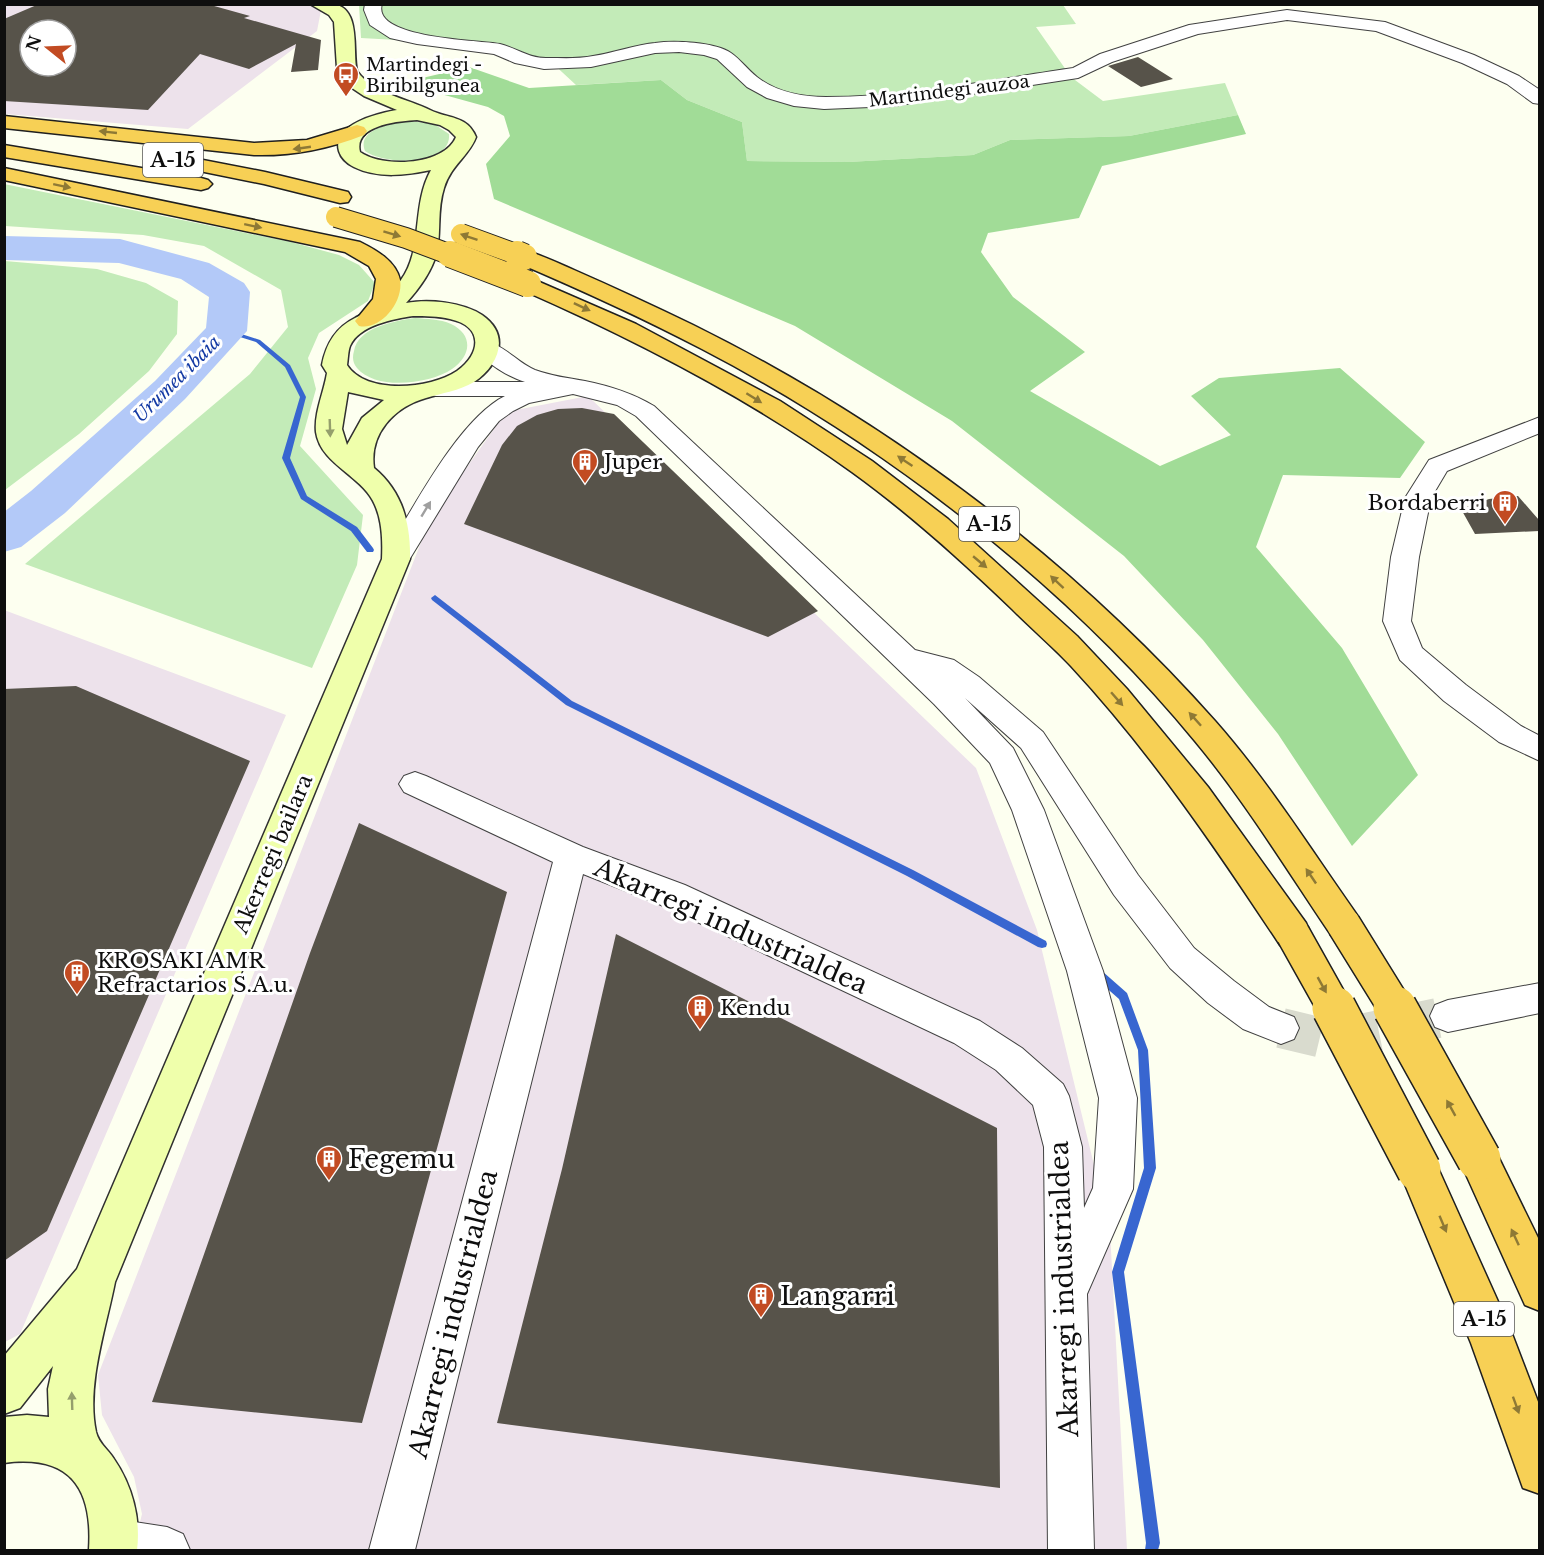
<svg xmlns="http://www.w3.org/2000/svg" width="1544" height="1555" viewBox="0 0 1544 1555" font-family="'Libre Baskerville',serif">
	<rect width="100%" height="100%" fill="#fdfff0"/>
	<path fill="#ede2eb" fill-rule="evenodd" d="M4 5H322L317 31 188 129 5 114ZM30 30H66V66H30Z
		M588 396 976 768 1037 930 1110 1231 1127 1550H133L142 1514 134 1477 102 1415 98 1375 430 519 506 412Z
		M4 610 286 715 20 1334 5 1342Z"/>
	<path fill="#c3ebb8" d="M359 5H1063L1076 24 1036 27 1071 77 1103 101 1225 83 1238 115 1129 136 1010 140 973 155 848 162 747 161 742 122 687 100 661 80 576 85 549 60 415 41 361 38Z
		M409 121 434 124 449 134C452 167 383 165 365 151 356 129 393 123 409 121Z
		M4 184 291 242 339 255 359 265 375 283 368 301 319 333 308 358 316 389 300 446 363 515 357 565 312 668 25 564 250 374 288 327 281 290 204 246 143 235 5 226Z
		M5 261 97 269 146 283 178 301 177 334 149 371 79 434 5 490Z
		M415 318C427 319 440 319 451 324 474 335 471 356 452 369 430 384 376 391 357 368 353 363 352 358 354 351 358 327 395 321 415 318Z"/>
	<path fill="#a1dc97" d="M469 67 529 88 661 80 687 100 742 122 747 161 848 162 973 155 1010 140 1129 136 1238 115 1246 134 1102 166 1079 218 988 233 981 252 1013 297 1085 352 1030 391 1160 466 1231 435 1191 396 1219 378 1340 368 1425 442 1400 478 1283 475 1256 547 1342 648 1418 775 1352 846 1278 734 1203 640 1124 556 952 421 795 326 494 199 486 164 510 136 504 116 488 107 401 83Z"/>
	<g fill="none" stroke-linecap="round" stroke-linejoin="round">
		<path fill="#3866d0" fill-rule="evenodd" d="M226 329 260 340 290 365 306 397 290 458 307 496 357 527 373 548 374 550 373 552H367L351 531 301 499 282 458 300 397 285 367 256 342 224 332 223 331Z
			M435 595 572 701 913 870 1046 941 1047 944 1046 947 1042 948 1038 947 907 876 566 705 432 600 431 598Z
			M1098 970 1102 971 1127 993 1148 1050 1156 1168 1124 1272 1160 1543 1158 1550H1145L1146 1543 1112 1272 1144 1168 1138 1050 1119 999 1094 977 1093 974 1094 971Z"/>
		<path fill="#b3c9f8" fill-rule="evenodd" d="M4 236 120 239 209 263 244 283 250 292 247 331 185 399 65 513 21 547 4 552V512L31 491 155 381 206 328 209 297 181 279 119 263 4 260Z"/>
	</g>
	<path fill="#57534a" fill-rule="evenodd" d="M39 4H207L250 16 244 18 321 40 318 70 291 72 296 44 249 69 200 54 148 110 4 101V19ZM30 30H66V66H30Z
		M1138 57 1173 79 1141 87 1108 66Z
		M582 408 614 414 818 611 768 637 464 524 502 445 517 426 537 415 558 409Z
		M1518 496 1539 520V531L1475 534 1461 509 1489 499Z
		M76 686 250 761 47 1231 4 1261V689Z
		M359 823 507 892 362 1423 152 1402 310 953Z
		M616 934 997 1128 1000 1488 497 1423 562 1169Z"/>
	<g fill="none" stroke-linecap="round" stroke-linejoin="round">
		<path stroke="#d9dbce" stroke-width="40" stroke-dasharray="40 20" stroke-linecap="butt" d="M1281 1028 1331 1040 1448 1016"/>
		<defs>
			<path id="minor" d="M365 4H382C371 39 480 40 500 44 517 48 530 59 548 58 563 58 579 59 593 56 614 53 634 45 655 43 674 40 715 42 731 53 740 59 748 70 757 77 776 92 803 97 826 97 909 97 991 80 1073 68L1100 54 1189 25 1287 10 1385 22 1474 55 1519 76 1540 90V104L1533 103 1507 84 1462 63 1376 31 1287 20 1198 34 1112 62 1078 78 893 106 824 109 794 106 767 98 747 87 717 59 704 55 679 52 655 53 591 67 544 69 515 63 494 54 417 44 390 38 370 25 364 10Z
				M488 342C505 346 518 363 535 370 551 376 568 378 585 381 610 386 632 393 654 406L915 650 954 660 979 677 1043 732 1138 875 1194 948 1234 981 1269 1007 1294 1017 1299 1028 1294 1039 1281 1044 1243 1029 1208 1003 1170 968 1114 895 1021 748 965 698 1013 748 1044 810 1103 971 1137 1098 1133 1189 1087 1294 1094 1550H1048L1044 1147 1033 1105 996 1070 954 1043 661 905 583 874 415 1550H369L553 862 404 792 399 784 404 776 415 772 426 776 583 847 685 885 980 1021 1022 1048 1063 1084 1069 1096 1082 1147 1084 1208 1093 1188 1099 1098 1067 971 1012 810 990 763 934 704 636 416 617 405 573 394 529 403 513 411 499 421 478 447 406 565 396 568 386 565 382 559C411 513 457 420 505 396H436L427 394 424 389 427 384 436 382H525C507 376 487 364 476 349L480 344Z
				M1540 417V433L1447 471 1431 498 1419 557 1411 621 1422 648 1466 685 1521 726 1540 736V761L1499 742 1444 701 1400 660 1383 621 1391 557 1405 498 1429 460Z
				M1540 983V1013L1448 1032 1435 1027 1430 1016 1435 1005 1448 1000Z
				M115 1519 167 1527 183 1534 190 1550H96L92 1542 99 1526Z"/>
			<path id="secondary" d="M310 4C317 4 326 3 333 4 362 8 352 52 357 71 372 93 408 99 430 110 448 119 467 115 476 137 469 156 451 165 444 188 437 209 441 231 437 252 432 271 419 289 406 303 429 299 462 302 482 315 511 335 499 365 474 382 459 391 442 393 426 398 394 407 369 434 374 468 402 491 411 524 410 559L115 1282C106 1328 86 1386 96 1432 99 1444 108 1449 114 1459 132 1485 141 1519 137 1550H89C93 1489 71 1454 4 1463V1417L27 1415 49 1417 48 1389 53 1366 20 1408 4 1414V1356L77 1269 382 559C383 536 382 510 367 492 351 472 320 460 316 432 314 413 324 392 327 373L322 365C326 344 335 328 355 318 360 315 367 313 372 310 382 302 393 291 401 280 424 248 411 206 431 170 407 175 378 179 354 167 348 164 341 158 339 151 331 124 380 113 397 110L364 96 346 84 337 68 334 22 329 15ZM417 120 440 125 449 130 456 137C444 166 382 168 360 152 353 125 399 121 417 120ZM413 316C425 316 438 316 450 319 483 326 482 353 457 371 430 389 366 395 347 365 348 359 348 351 350 346 359 325 394 319 413 316ZM348 392 384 400 362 418 347 445 342 429Z"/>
			<path id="motorway" d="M4 116 254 143 307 140 357 125 364 127 367 131 364 135C328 149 293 156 254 155L4 128Z
				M4 145 201 178 208 180 212 184 208 188 201 190 4 157Z
				M172 154 265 172 348 192 351 197 348 202 340 203 264 184 165 164 162 160 165 156Z
				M4 168 360 242C376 250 396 261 400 280 404 302 380 331 359 326L355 321 373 299 376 279 369 266 345 252 4 180Z
				M524 250C541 255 558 263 574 270 615 288 654 306 693 325 889 422 1070 558 1215 721 1268 781 1311 850 1357 915L1362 925 1357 935 1344 940 1331 935C1287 870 1245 801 1195 741 1065 583 883 443 702 349 641 317 579 289 516 262L513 257 516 252Z
				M528 277 636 324 780 401 872 461 948 519 1077 636 1127 689 1208 787 1306 923 1311 934 1306 945 1293 949 1280 945C1216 848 1150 751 1071 666 1052 646 1031 628 1012 609 961 560 909 513 852 472 749 398 636 340 520 289L516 284 520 279Z
				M1479 1140 1493 1146 1540 1242V1311L1525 1305 1459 1159 1465 1146Z
				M1419 1151 1433 1157 1509 1326 1540 1407V1494L1523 1488 1471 1343 1399 1170 1405 1157Z"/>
		</defs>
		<use href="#minor" stroke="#414141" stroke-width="2"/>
		<use href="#secondary" stroke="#303030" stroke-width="3"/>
		<use href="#motorway" stroke="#1f1f1f" stroke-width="3"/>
		<use href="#minor" fill="#fff" fill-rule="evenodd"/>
		<use href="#secondary" fill="#efffab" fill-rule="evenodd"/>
		<use href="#motorway" fill="#f7d055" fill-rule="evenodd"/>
		<defs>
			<path id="motorway-bridge-far3" d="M336 217 406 238 454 256
				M461 234 521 256"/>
			<path id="motorway-bridge-far2" d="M450 254 528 284
				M517 254 524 257"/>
			<path id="motorway-bridge-far1" d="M1344 925 1396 1009
				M1293 934 1335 1009"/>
			<path id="motorway-bridge" d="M1334 1008 1419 1170
				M1395 1008 1479 1159"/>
		</defs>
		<use href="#motorway-bridge-far3" stroke="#1f1f1f" stroke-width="22" stroke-linecap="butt"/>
		<use href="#motorway-bridge-far2" stroke="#1f1f1f" stroke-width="28" stroke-linecap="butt"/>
		<use href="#motorway-bridge-far1" stroke="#1f1f1f" stroke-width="36" stroke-linecap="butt"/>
		<use href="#motorway-bridge" stroke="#1f1f1f" stroke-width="46" stroke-linecap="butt"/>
		<use href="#motorway-bridge-far3" stroke="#f7d055" stroke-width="20"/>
		<use href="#motorway-bridge-far2" stroke="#f7d055" stroke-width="26"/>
		<use href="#motorway-bridge-far1" stroke="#f7d055" stroke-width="33"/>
		<use href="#motorway-bridge" stroke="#f7d055" stroke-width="43"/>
	</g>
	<defs><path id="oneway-solid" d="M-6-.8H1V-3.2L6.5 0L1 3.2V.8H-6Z" transform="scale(1.5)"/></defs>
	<g fill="#8e7935">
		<use href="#oneway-solid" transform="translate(108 132) rotate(-174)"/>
		<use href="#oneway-solid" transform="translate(302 148) rotate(172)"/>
		<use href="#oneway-solid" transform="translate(62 186) rotate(12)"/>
		<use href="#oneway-solid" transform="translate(253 226) rotate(12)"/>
		<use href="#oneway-solid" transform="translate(392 234) rotate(17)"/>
		<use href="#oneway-solid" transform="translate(469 237) rotate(-161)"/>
		<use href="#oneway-solid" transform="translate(582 307) rotate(25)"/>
		<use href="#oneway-solid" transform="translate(754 398) rotate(32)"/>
		<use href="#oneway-solid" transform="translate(905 461) rotate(-146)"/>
		<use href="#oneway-solid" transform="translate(980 562) rotate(40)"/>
		<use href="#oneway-solid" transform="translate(1057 582) rotate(-137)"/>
		<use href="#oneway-solid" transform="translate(1117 699) rotate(49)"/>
		<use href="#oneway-solid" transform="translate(1195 719) rotate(-132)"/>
		<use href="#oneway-solid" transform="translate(1311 876) rotate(-124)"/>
		<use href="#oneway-solid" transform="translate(1322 985) rotate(61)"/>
		<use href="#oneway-solid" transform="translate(1451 1108) rotate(-119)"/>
		<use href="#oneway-solid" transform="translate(1443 1224) rotate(67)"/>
		<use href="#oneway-solid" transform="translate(1515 1237) rotate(-115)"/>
		<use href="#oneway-solid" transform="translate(1516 1405) rotate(70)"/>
	</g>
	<g fill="#959f6c">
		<use href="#oneway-solid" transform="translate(330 428) rotate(88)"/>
		<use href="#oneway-solid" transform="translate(72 1401) rotate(-92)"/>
	</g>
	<use fill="#9f9f9f" href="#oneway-solid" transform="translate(426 509) rotate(-59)"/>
	<defs>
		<symbol id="bus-pin" viewBox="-11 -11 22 30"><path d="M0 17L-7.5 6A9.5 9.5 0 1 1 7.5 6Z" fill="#c24b22" stroke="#fff"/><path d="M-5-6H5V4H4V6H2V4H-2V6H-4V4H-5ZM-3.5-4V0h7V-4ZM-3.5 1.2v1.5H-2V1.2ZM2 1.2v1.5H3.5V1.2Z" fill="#fff"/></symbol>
		<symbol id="building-pin" viewBox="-11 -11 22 30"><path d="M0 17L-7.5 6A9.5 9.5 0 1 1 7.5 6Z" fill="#c24b22" stroke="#fff"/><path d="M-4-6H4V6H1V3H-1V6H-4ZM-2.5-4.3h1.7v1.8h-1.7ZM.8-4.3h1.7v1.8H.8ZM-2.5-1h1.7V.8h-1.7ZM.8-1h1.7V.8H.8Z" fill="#fff"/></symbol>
	</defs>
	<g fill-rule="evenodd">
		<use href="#bus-pin" x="331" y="60" width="30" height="40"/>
		<use href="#building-pin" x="570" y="447" width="30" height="40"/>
		<use href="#building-pin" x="1490" y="488" width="30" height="40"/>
		<use href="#building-pin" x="62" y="958" width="30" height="40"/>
		<use href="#building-pin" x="685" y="993" width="30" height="40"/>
		<use href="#building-pin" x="314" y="1144" width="30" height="40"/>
		<use href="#building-pin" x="746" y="1281" width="30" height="40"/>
	</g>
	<g text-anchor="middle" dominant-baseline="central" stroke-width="6" stroke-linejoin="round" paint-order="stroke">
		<g font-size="18" fill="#0e0e0e" stroke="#fff" text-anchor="start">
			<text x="366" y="65">Martindegi -<tspan x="366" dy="21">Biribilgunea</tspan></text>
		</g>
		<g font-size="18" fill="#0e0e0e" stroke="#fff">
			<text transform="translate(949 91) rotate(-7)">Martindegi auzoa</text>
		</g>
		<g font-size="18" font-style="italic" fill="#143aa4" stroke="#fff">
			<text transform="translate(177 379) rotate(-45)">Urumea ibaia</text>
		</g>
		<g fill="#fff" stroke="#565656" stroke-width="1.5">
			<rect x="143" y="143" width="60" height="34" rx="4.5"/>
			<rect x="959" y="507" width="60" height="34" rx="4.5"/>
			<rect x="1454" y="1302" width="60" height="34" rx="4.5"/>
		</g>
		<g font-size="20" font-weight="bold" fill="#0e0e0e">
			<text x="173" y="160">A-15</text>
			<text x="989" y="524">A-15</text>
			<text x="1484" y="1319">A-15</text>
		</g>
		<g font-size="21" fill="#0e0e0e" stroke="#fff" text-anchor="start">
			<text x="604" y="462">Juper</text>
			<text x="1486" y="503" text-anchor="end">Bordaberri</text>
			<text x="97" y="961">KROSAKI AMR<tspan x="97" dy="24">Refractarios S.A.u.</tspan></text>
			<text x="720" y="1008">Kendu</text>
		</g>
		<g font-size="21" fill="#0e0e0e" stroke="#fff">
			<text transform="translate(273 854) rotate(-67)">Akerregi bailara</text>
		</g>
		<g font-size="26" fill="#0e0e0e" stroke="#fff">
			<text transform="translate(731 926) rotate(24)">Akarregi industrialdea</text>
			<text transform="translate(1064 1289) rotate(-92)">Akarregi industrialdea</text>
			<text transform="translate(453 1314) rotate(-76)">Akarregi industrialdea</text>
		</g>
		<g font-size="26" fill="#0e0e0e" stroke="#fff" text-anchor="start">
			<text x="348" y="1159">Fegemu</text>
			<text x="780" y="1296">Langarri</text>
		</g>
	</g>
	<rect width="1544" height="1555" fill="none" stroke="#0e0e0e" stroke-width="12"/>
	<g transform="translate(48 48) rotate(288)"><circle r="28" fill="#ffffff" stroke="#9f9f9f" stroke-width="1.5"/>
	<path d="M0-4.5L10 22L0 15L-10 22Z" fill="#c24b22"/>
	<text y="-9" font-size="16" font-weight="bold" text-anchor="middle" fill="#0e0e0e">N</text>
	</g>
</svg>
